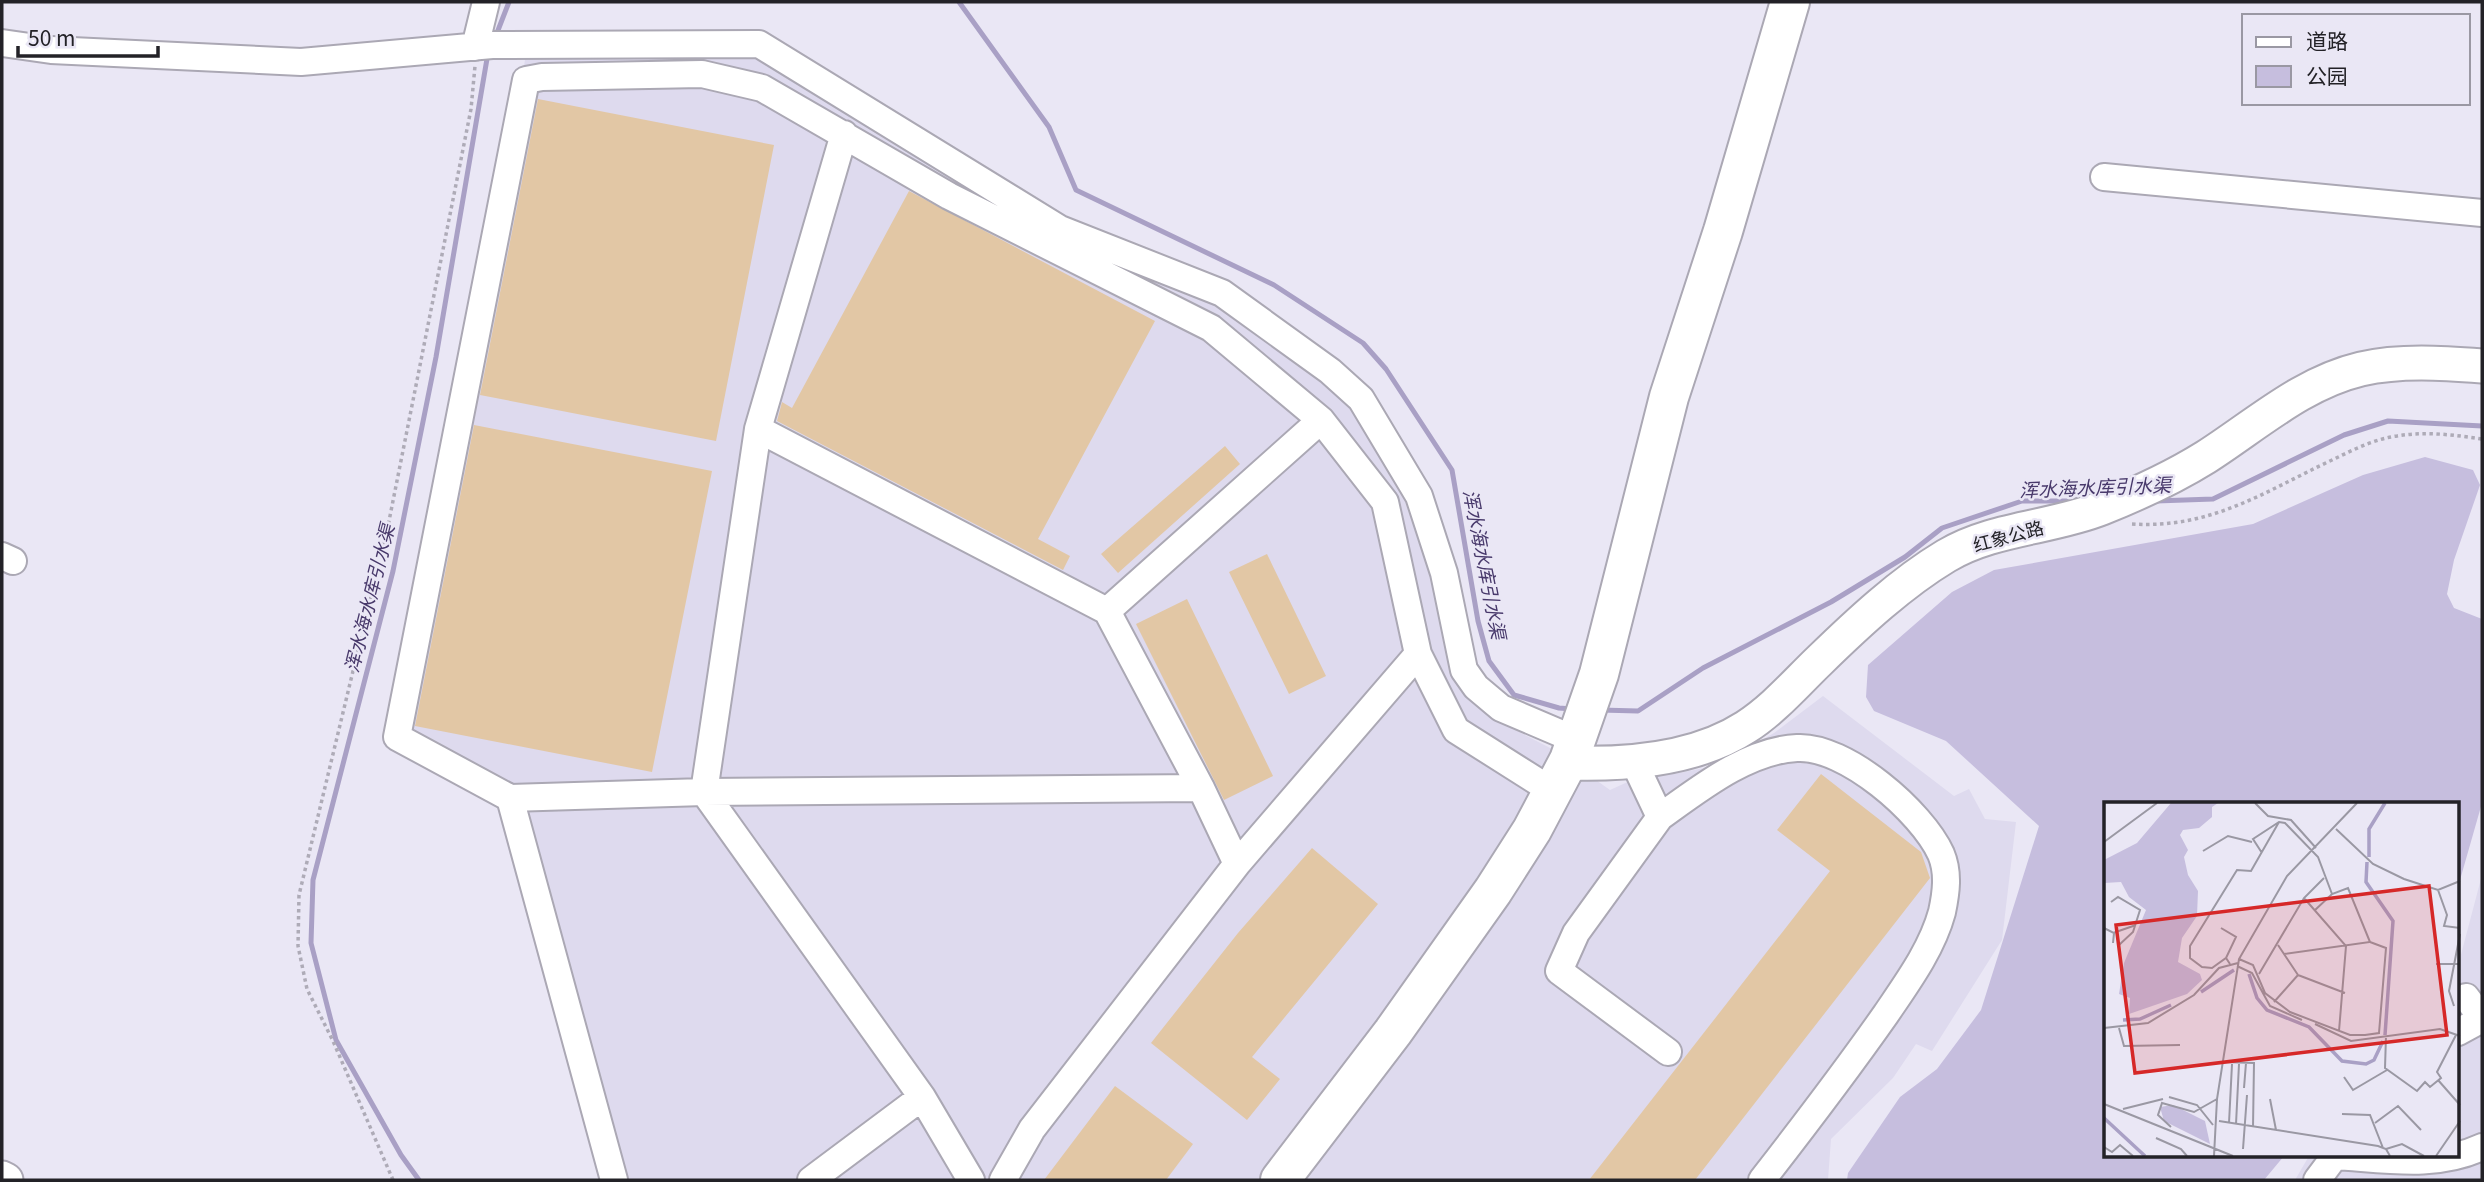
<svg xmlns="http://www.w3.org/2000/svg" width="2484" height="1182" viewBox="0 0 2484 1182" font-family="Georgia,'Noto Sans SC',serif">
	<rect width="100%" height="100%" fill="#eae7f5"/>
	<path fill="#dedaee" d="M754 48 1234 311 1356 401 1418 512 1465 687 1496 720 1554 750 1610 790 1643 775 1674 774 1719 765 1774 733 1823 696 1954 796 1969 789 1985 819 2016 822 2002 940 1932 1051 1916 1044 1893 1078 1831 1139 1828 1180H599L490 782 395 728 526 55Z
		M2482 875V1180H2295L2309 1156H2458V966Z"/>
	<path fill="#c6bede" d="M2425 457 2473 470 2480 485 2454 560 2447 594 2454 608 2482 619V803L2458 887V804H2106V1156H2284L2264 1180H1847L1848 1173 1900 1097 1937 1069 1981 1010 2039 826 1946 741 1874 711 1866 697 1868 665 1952 592 1994 570 2253 524 2363 475Z"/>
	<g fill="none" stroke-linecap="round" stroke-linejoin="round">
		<path stroke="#a9a0c5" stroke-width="5" d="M959 2 1049 127 1076 190 1274 285 1363 343 1386 369 1452 470 1478 621 1489 661 1514 695 1559 708 1572 709
			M495 38 509 2
			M2156 501 2213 499 2344 435 2388 421 2482 426
			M1600 710 1638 711 1703 668 1831 602 1905 557 1942 528 2022 501H2076
			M419 1180 401 1155 336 1040 311 943 313 880 393 571 436 357 488 53"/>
	</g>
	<path fill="#e2c7a5" d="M538 99 774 145 716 441 480 395Z
		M909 191 1155 321 1038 539 1070 556 1063 570 777 421 782 402 792 408Z
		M474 425 712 471 652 772 415 726Z
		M1225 446 1240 464 1118 573 1101 554Z
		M1267 554 1326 676 1289 694 1229 572Z
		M1187 599 1273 776 1224 800 1136 624Z
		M1821 774 1921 852 1930 878 1695 1180H1589L1830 871 1777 830Z
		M1312 848 1378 904 1252 1057 1280 1079 1247 1120 1151 1043 1238 933Z
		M1115 1086 1193 1144 1166 1180H1044Z"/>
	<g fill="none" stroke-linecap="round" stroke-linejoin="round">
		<defs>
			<path id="minor" d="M2 43 51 50 301 62 492 45 759 44 1060 229 1222 293 1330 371 1361 399 1419 496 1444 573 1464 670 1476 687 1501 708 1576 740
				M475 47 486 2
				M844 134 758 429 704 792 922 1097 971 1180
				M2104 177 2482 213
				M758 429 1107 611 1321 420
				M2 556 13 561
				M1107 611 1201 788 1237 864
				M1633 760 1660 817C1699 789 1748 750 1797 748 1845 745 1922 812 1941 854 1949 873 1946 893 1942 912 1932 949 1907 983 1886 1014 1846 1071 1804 1126 1762 1180
				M510 798 397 737 526 80 542 77 702 74 762 88 949 196 1211 328 1321 420 1385 502 1418 654 1456 730 1554 792
				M1660 817 1576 933 1559 971 1668 1052
				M2466 997 2482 1018
				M2458 1032 2482 1019
				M2334 1156C2385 1159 2435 1169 2482 1147
				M614 1180 510 798 704 792 1201 788
				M811 1180 922 1097
				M1003 1180 1032 1129 1237 864 1418 654
				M2317 1180 2335 1156"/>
			<path id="major" d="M1567 763C1626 765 1695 760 1746 727 1774 709 1796 683 1820 660 1858 623 1901 583 1946 556 1992 528 2052 528 2102 508 2137 494 2174 477 2206 457 2256 425 2302 383 2361 369 2400 360 2443 363 2482 366
				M2 1178 6 1180"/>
			<path id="highway" d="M1280 1180 1393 1032 1493 891 1532 830 1569 760 1599 674 1669 397 1723 231 1790 2"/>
		</defs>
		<use href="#minor" stroke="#aba8b4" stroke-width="30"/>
		<use href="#major" stroke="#aba8b4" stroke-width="37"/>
		<use href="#highway" stroke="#aba8b4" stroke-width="42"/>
		<path stroke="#aeabb7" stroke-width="3.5" stroke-dasharray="3.5 3.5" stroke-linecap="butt" d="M2132 524C2211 529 2264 492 2332 460 2353 450 2374 439 2397 436 2425 431 2455 435 2482 439
			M393 1180 333 1041 307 989 298 946 299 895 388 526 471 109 475 66"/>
		<use href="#minor" stroke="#fff" stroke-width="26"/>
		<use href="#major" stroke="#fff" stroke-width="33"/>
		<use href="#highway" stroke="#fff" stroke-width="38"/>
	</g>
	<g text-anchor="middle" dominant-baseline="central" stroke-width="5" stroke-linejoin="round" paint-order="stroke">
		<g font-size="18" fill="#232227" stroke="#eae7f5">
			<text transform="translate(2008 535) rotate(-15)">红象公路</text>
		</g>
		<g font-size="19" font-style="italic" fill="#48396b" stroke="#eae7f5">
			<text transform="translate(2095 486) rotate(-2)">浑水海水库引水渠</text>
			<text transform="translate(1486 564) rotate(79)">浑水海水库引水渠</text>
			<text transform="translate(368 598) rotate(-76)">浑水海水库引水渠</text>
		</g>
	</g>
	<g transform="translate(2104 802)">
		<rect width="355" height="355" fill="#eae7f5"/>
		<path d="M114 1 108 5V15L95 26 79 28 76 33 84 48 80 55 84 73 94 89 93 114 78 136 74 160 96 172 98 178 83 192 25 212 26 196 15 192 20 161 42 108 25 95 17 80 0 81V58L33 41 67 1ZM69 303 101 319 106 342 60 319 56 305Z" fill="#c6bede"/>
		<path fill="none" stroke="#a9a0c5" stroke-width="3.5" d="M265 55V27L281 1M263 60 262 80 289 119 281 233M145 172 153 196 163 208 205 225 238 259 262 262 270 258 279 239M97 190 130 168M19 218 36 217 67 203M0 316 41 354"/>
		<path fill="none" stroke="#9a98a3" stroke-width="2" d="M151 1 164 14 187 18 212 46M232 27 269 62 300 77 334 88 356 79M0 40 53 1M99 49 124 34 148 40M158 51 149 37 175 20 181 21 214 55 228 92M334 88 343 113 340 124 356 126M200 96 242 144 235 229M7 100 14 95 36 108 29 130 15 143M0 126 10 131 9 141M117 126 132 135 122 156M9 131 32 123M174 143 194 173M180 152 266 140 244 86 228 92 210 109M135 157 149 163 161 191 186 210 246 233H261L275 231 282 146 266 140M126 162 122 156 108 166 98 165 86 156V144L133 68 147 69 175 20M332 162H356M133 164 148 171 166 204 198 218M155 172 200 96 220 76M170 200 194 173 241 191M350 204 345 189 356 132M211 222 247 239 336 227 356 234M0 226 44 221 90 193 115 166 134 161M15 226 20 244 76 243M282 234 281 266 313 289 321 280 326 285 337 276 333 270 352 233M120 260 150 261 149 325M240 275 249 288 283 268M334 278 356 303M140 286 142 261M65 295 93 303 109 323M166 297 172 328M0 302 129 354M19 307 59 297M238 312 266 313 279 346M115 319 274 344 282 347 286 354M125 321 128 262M271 321 294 304 317 328M132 322 135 262M67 325 54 313 58 301 90 310 113 297M52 336 77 347 83 354M0 345 8 350 16 343 29 354M139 347 143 293M282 347 298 342 320 354M110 354 113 297 135 157 183 74 253 1M332 354 356 319"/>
		<path fill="#d62828" fill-opacity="0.15" stroke="#d62828" stroke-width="3.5" d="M325 84 343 233 31 271 12 123Z"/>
		<rect width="355" height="355" fill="none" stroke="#232227" stroke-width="3.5"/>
	</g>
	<rect width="2484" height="1182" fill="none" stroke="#232227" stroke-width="7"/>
	<rect x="2242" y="14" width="228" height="91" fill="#eae7f5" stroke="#9a98a3" stroke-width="2"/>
	<rect x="2256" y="37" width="35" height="10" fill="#ffffff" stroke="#9a98a3" stroke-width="2"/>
	<text x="2306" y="49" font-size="21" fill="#232227">道路</text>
	<rect x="2256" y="66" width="35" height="21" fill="#c6bede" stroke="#9a98a3" stroke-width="2"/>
	<text x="2306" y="84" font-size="21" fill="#232227">公园</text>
	<path d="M18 46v10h140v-10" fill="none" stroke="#232227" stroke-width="3.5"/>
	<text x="28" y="46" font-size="21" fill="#232227" stroke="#eae7f5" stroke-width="5" paint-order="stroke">50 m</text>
</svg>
